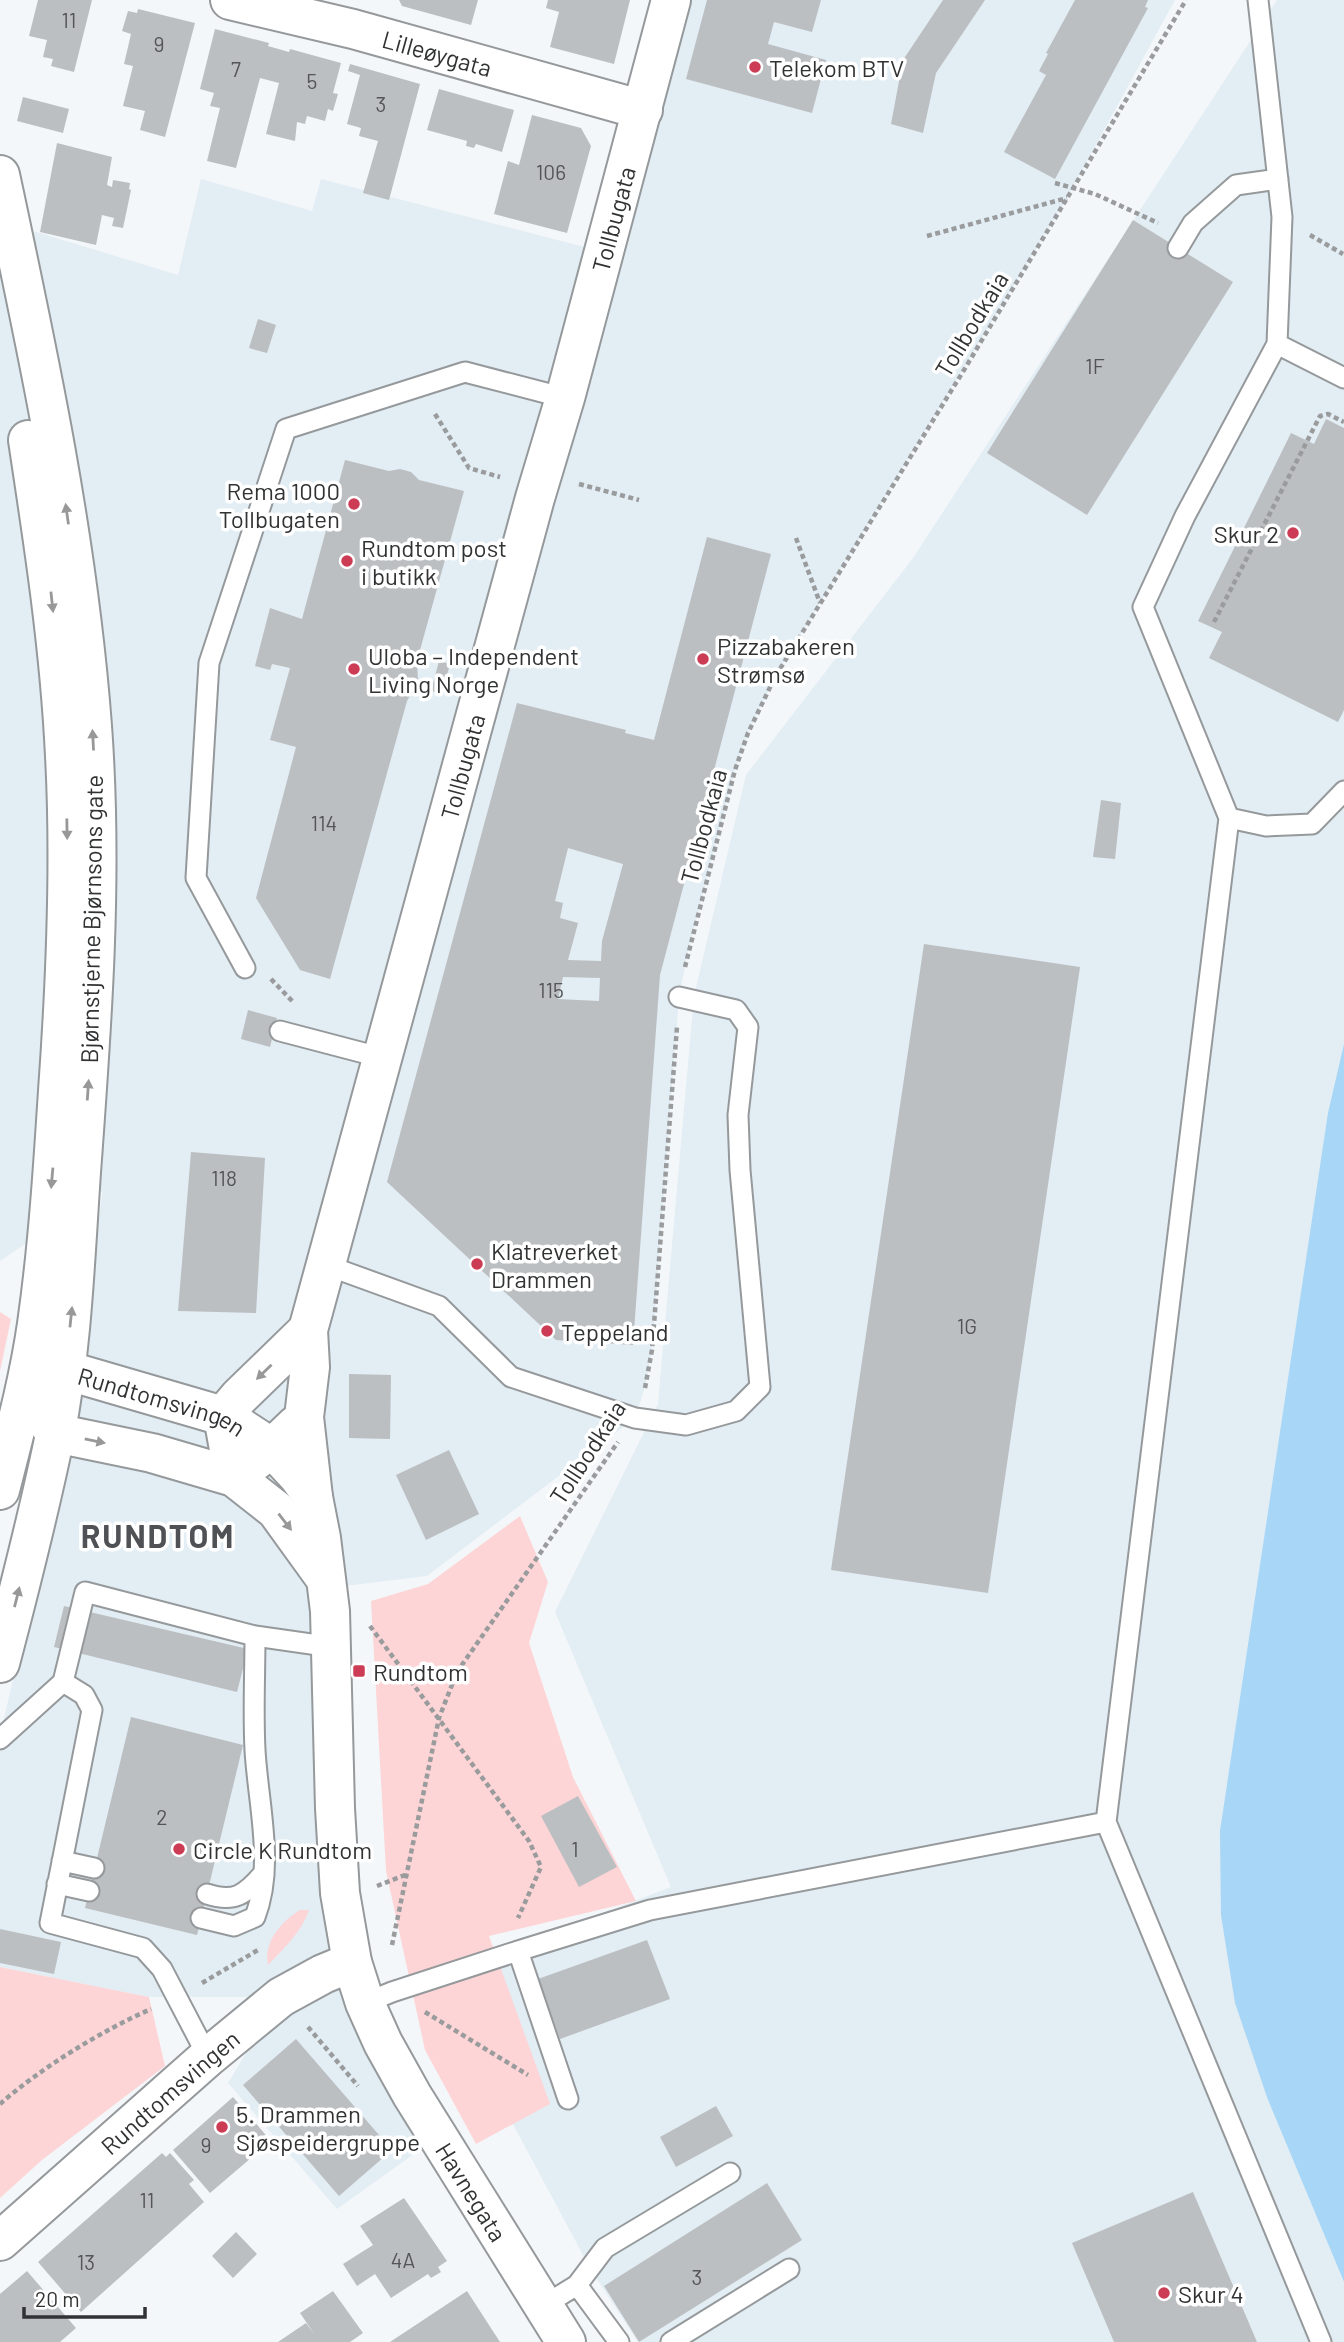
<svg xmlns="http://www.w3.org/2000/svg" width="1344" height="2342" viewBox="0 0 1344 2342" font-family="Barlow,sans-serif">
	<rect width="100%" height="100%" fill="#f4f7fa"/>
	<path fill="#e2edf4" d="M676 0H1175L1063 205 775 677 748 733 735 770 687 956 679 997 652 1350 645 1387 635 1418 427 1576 328 1588 352 1962 418 2151 337 2209 228 2083 280 1997H149L0 1967V1736L46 1536 103 1191 0 1261V221L178 275 201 179 312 211 321 179 604 252Z
		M1277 0H1344V1055L1268 2100 1344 2282V2342H638L591 2270 435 1978 671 1887 555 1612 658 1404 694 996 746 775 913 558Z"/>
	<path fill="#fdd5d6" d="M0 1312 11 1319 0 1371Z
		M520 1516 548 1582 529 1643 573 1777 636 1901 489 1936 550 2104 476 2144 425 2050 386 1871 371 1601 428 1584Z
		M300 1910H309C301 1933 284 1948 268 1965 263 1942 282 1921 300 1910Z
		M0 1967 149 1997 165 2066 42 2160 0 2198Z"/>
	<path fill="#a7d6f6" d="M1344 1044V2282L1268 2100 1235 2003 1221 1915 1220 1831 1328 1113Z"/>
	<path fill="#bcbfc2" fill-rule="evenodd" d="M38 0H92L74 72 51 66 53 59 43 57 47 40 29 36Z
		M399 0H478L471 25 402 6Z
		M548 0H630L614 64 550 47 559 12 546 8Z
		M707 0H821L812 32 774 22 768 44 826 60 812 113 686 79Z
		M943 0H985L936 73 923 133 891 124 903 60Z
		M1075 0H1148L1145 7 1148 8 1055 179 1004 152 1046 75 1039 71 1048 54 1046 53Z
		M138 9 195 23 165 137 140 130 145 111 123 106 133 66 124 64 131 34 122 31 128 11 137 13Z
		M215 29 269 43 268 46 289 52 290 49 341 63 333 93 338 94 333 111 328 109 325 121 307 116 305 124 297 122 295 141 266 134 279 83 260 78 236 168 207 161 220 108 210 106 214 93 200 89Z
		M350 64 420 84 389 200 363 193 378 141 359 136 361 128 347 124 360 75 348 71Z
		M439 89 514 110 502 152 476 144 474 148 466 146 467 141 427 130Z
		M23 97 69 109 63 133 17 121Z
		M532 115 581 128 591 146 567 233 494 214 508 161 519 165Z
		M57 143 112 157 107 185 112 187 113 180 130 183 129 189 131 190 123 228 112 226 114 218 102 215 96 245 40 232Z
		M1133 220 1233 282 1087 515 987 453Z
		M258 319 276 325 267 353 249 348Z
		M1326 419 1344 428V710L1338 722 1209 658 1222 632 1198 621 1291 433 1314 444Z
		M345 460 389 471 400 469 411 472 419 480 464 491 417 661 418 681 407 701 330 979 300 970 256 898 296 747 270 740 290 668 272 664 270 670 255 666 270 608 302 619Z
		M707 537 771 554 660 975 633 1345 556 1340 387 1182 517 703 626 730 625 733 654 740ZM568 848 623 864 602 941 601 961 568 960 578 923 560 918 563 903 555 901ZM563 977 600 978 599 1001 558 999Z
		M439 661 450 664 442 694 431 691Z
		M1101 800 1121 803 1115 859 1093 857Z
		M924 944 1080 967 988 1593 831 1570Z
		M248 1010 277 1018 270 1047 241 1039Z
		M191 1152 265 1158 256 1313 178 1311Z
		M349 1374 391 1375 390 1439 349 1438Z
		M449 1450 479 1514 426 1540 396 1475Z
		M64 1606 248 1649 237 1692 54 1647Z
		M131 1717 243 1745 197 1935 85 1908Z
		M578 1796 617 1867 579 1887 541 1816Z
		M0 1929 61 1942 54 1974 0 1963Z
		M647 1940 670 1999 560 2039 538 1979Z
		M296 2039 392 2150 339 2196 243 2085Z
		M233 2097 271 2141 210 2193 173 2150Z
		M716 2106 733 2136 676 2167 660 2137Z
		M162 2153 166 2157 170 2153 194 2180 189 2184 204 2202 81 2312 38 2262Z
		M767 2183 802 2240 639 2342 604 2286Z
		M1193 2192 1257 2342H1114L1072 2243Z
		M404 2198 447 2261 438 2267 441 2272 431 2278 428 2274 391 2298 375 2274 357 2286 343 2264 373 2245 360 2226Z
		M236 2232 257 2254 233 2278 212 2256Z
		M27 2271 76 2328 60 2342H0V2294Z
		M333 2291 363 2333 350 2342H278L306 2323 315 2335 300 2313Z
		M467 2291 500 2342H390Z"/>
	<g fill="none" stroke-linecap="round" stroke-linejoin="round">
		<defs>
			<path id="lane" d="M1258 0 1282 217 1277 344 1185 516 1143 607 1229 818 1106 1822 1321 2342
				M1178 248 1193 223 1236 185 1278 179
				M1277 344 1344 378
				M1229 818 1266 826 1312 824 1344 791
				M245 968 196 878 209 663 286 429 465 372 565 398
				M280 1031 383 1058
				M326 1265 439 1306 511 1377 635 1418 686 1425 736 1411 760 1387 740 1170 738 1115 748 1027 736 1010 679 997
				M0 1739 63 1682
				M62 1861 94 1868
				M57 1884 89 1891
				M207 1894C234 1903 245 1895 263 1874
				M201 1918 234 1926 255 1917C275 1866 258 1804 255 1750 253 1712 255 1674 255 1636L332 1647
				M518 1951 568 2099
				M365 2003 392 1992 518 1951 650 1910 1106 1822
				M208 2057 162 1969 143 1948 50 1923 92 1710 84 1695 63 1682 85 1592 255 1636
				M577 2285 619 2342
				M543 2306 577 2285 605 2248 730 2173
				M671 2342 789 2269"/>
			<g id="street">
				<path id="s1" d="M230 0 353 29 643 110"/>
			</g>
			<g id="secondary">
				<path d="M296 1425 272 1448 234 1477 223 1416 239 1397 308 1330"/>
				<path id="s2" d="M313 1497 304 1417 310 1367 308 1330 535 498 565 398 671 0"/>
				<path id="s3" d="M0 2241 208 2057 281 1997 323 1974 352 1962"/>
			</g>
			<g id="primary">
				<path d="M0 175C39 357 78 540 92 726 103 875 92 1024 81 1172 75 1260 72 1349 55 1435 39 1512 20 1587 0 1663"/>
				<path id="s4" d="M25 1391 65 1370 223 1416 272 1448 298 1476 313 1497 321 1538 330 1611 335 1808 340 1893 352 1962 365 2003 383 2043 412 2095 566 2342"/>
				<path d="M41 1413 55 1433 152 1453 234 1477 276 1510 323 1575"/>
				<path d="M0 1490C14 1435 29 1380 37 1324 48 1247 53 1169 58 1091 66 980 71 867 65 756 60 650 44 545 28 440"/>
			</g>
		</defs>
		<use href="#lane" stroke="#95999b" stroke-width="23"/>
		<use href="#street" stroke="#95999b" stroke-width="42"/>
		<use href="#secondary" stroke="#95999b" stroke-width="42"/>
		<use href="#primary" stroke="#95999b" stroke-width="42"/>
		<path stroke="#999b9d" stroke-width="4.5" stroke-dasharray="5 3.5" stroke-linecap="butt" d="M1055 183 1095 194 1158 223
			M1310 235 1343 254
			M927 236 1067 198
			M435 414 469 468 500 477
			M579 484 639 500
			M796 538 820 603
			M1214 622 1320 416 1328 414 1344 422
			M685 967 735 770 748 733 775 677 964 370 1186 0
			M271 979 294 1003
			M645 1388 652 1350 677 1027
			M370 1626 529 1841 541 1867 518 1918
			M377 1886 405 1875
			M392 1945 439 1718 457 1672 618 1442
			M202 1983 258 1950
			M425 2012 528 2075
			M308 2027 358 2086
			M0 2104C41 2068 101 2031 151 2009"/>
		<use href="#lane" stroke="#fff" stroke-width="19"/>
		<use href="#street" stroke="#fff" stroke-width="38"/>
		<use href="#secondary" stroke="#fff" stroke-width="38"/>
		<use href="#primary" stroke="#fff" stroke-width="38"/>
	</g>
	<defs><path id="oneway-solid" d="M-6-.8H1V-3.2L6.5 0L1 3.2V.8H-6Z" transform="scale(1.75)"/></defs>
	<g fill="#989899">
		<use href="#oneway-solid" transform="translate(67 514) rotate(-98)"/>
		<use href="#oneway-solid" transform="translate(52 602) rotate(84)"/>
		<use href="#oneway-solid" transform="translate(93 740) rotate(-93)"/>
		<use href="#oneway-solid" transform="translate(67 829) rotate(89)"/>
		<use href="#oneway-solid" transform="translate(88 1090) rotate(-86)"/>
		<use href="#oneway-solid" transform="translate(52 1178) rotate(95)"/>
		<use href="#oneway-solid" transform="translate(71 1317) rotate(-84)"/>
		<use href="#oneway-solid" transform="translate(264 1372) rotate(136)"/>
		<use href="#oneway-solid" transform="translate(95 1441) rotate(12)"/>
		<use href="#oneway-solid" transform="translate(285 1522) rotate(52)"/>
		<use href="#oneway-solid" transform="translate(17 1597) rotate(-76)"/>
	</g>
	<g fill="#cc3c54" stroke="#fff" stroke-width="2.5">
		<circle cx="755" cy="67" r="7"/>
		<circle cx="354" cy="504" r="7"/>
		<circle cx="1293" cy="533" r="7"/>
		<circle cx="347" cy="561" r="7"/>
		<circle cx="703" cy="659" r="7"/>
		<circle cx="354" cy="669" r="7"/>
		<circle cx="477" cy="1264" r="7"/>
		<circle cx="547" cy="1331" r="7"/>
		<rect x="352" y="1664" width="14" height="14" rx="3.5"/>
		<circle cx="179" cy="1849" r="7"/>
		<circle cx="222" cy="2127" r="7"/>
		<circle cx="1164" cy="2293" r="7"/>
	</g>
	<g text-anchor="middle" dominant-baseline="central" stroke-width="7" stroke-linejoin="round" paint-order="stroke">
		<g font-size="21" fill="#545557">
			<text x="69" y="19">11</text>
			<text x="159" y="43">9</text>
			<text x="236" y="68">7</text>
			<text x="312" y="80">5</text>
			<text x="381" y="103">3</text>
			<text x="551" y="171">106</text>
			<text x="1095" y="365">1F</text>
			<text x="324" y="822">114</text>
			<text x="551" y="989">115</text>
			<text x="224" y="1177">118</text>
			<text x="967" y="1325">1G</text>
			<text x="162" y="1816">2</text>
			<text x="575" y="1848">1</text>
			<text x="206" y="2144">9</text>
			<text x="147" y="2199">11</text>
			<text x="403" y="2259">4A</text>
			<text x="86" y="2261">13</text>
			<text x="697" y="2276">3</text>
		</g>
		<g font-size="24" fill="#313233" stroke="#fff">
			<text stroke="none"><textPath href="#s1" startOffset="214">Lilleøygata</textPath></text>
			<text stroke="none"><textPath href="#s2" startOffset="1320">Tollbugata</textPath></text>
			<text transform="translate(971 324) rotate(-59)">Tollbodkaia</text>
			<text stroke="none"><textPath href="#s2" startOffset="752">Tollbugata</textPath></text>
			<text transform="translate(703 826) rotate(-75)">Tollbodkaia</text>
			<text transform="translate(91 919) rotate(-89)">Bjørnstjerne Bjørnsons gate</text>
			<text stroke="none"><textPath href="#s4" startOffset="147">Rundtomsvingen</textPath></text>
			<text transform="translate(587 1452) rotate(-57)">Tollbodkaia</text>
			<text stroke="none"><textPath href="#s3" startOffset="226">Rundtomsvingen</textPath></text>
			<text stroke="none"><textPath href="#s4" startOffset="1060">Havnegata</textPath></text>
		</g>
		<g font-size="24" fill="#313233" stroke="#fff" text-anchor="start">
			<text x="769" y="67">Telekom BTV</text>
			<text x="340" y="490" text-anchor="end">Rema 1000<tspan x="340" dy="28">Tollbugaten</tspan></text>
			<text x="1279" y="533" text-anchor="end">Skur 2</text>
			<text x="361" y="547">Rundtom post<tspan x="361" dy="28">i butikk</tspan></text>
			<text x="717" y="645">Pizzabakeren<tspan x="717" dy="28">Strømsø</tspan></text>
			<text x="368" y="655">Uloba – Independent<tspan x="368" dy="28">Living Norge</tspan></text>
			<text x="491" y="1250">Klatreverket<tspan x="491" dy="28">Drammen</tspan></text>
			<text x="561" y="1331">Teppeland</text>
			<text x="373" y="1671">Rundtom</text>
			<text x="193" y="1849">Circle K Rundtom</text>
			<text x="236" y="2113">5. Drammen<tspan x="236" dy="28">Sjøspeidergruppe</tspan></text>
			<text x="1178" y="2293">Skur 4</text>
		</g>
		<g font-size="32" font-weight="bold" letter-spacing="2" fill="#4f5154" stroke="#fff">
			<text x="158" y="1535">RUNDTOM</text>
		</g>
	</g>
	<path d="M24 2307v10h121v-10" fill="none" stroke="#313233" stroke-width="3.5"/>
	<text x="35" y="2307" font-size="21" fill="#313233" stroke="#ffffff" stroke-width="5" paint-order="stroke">20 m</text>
</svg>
